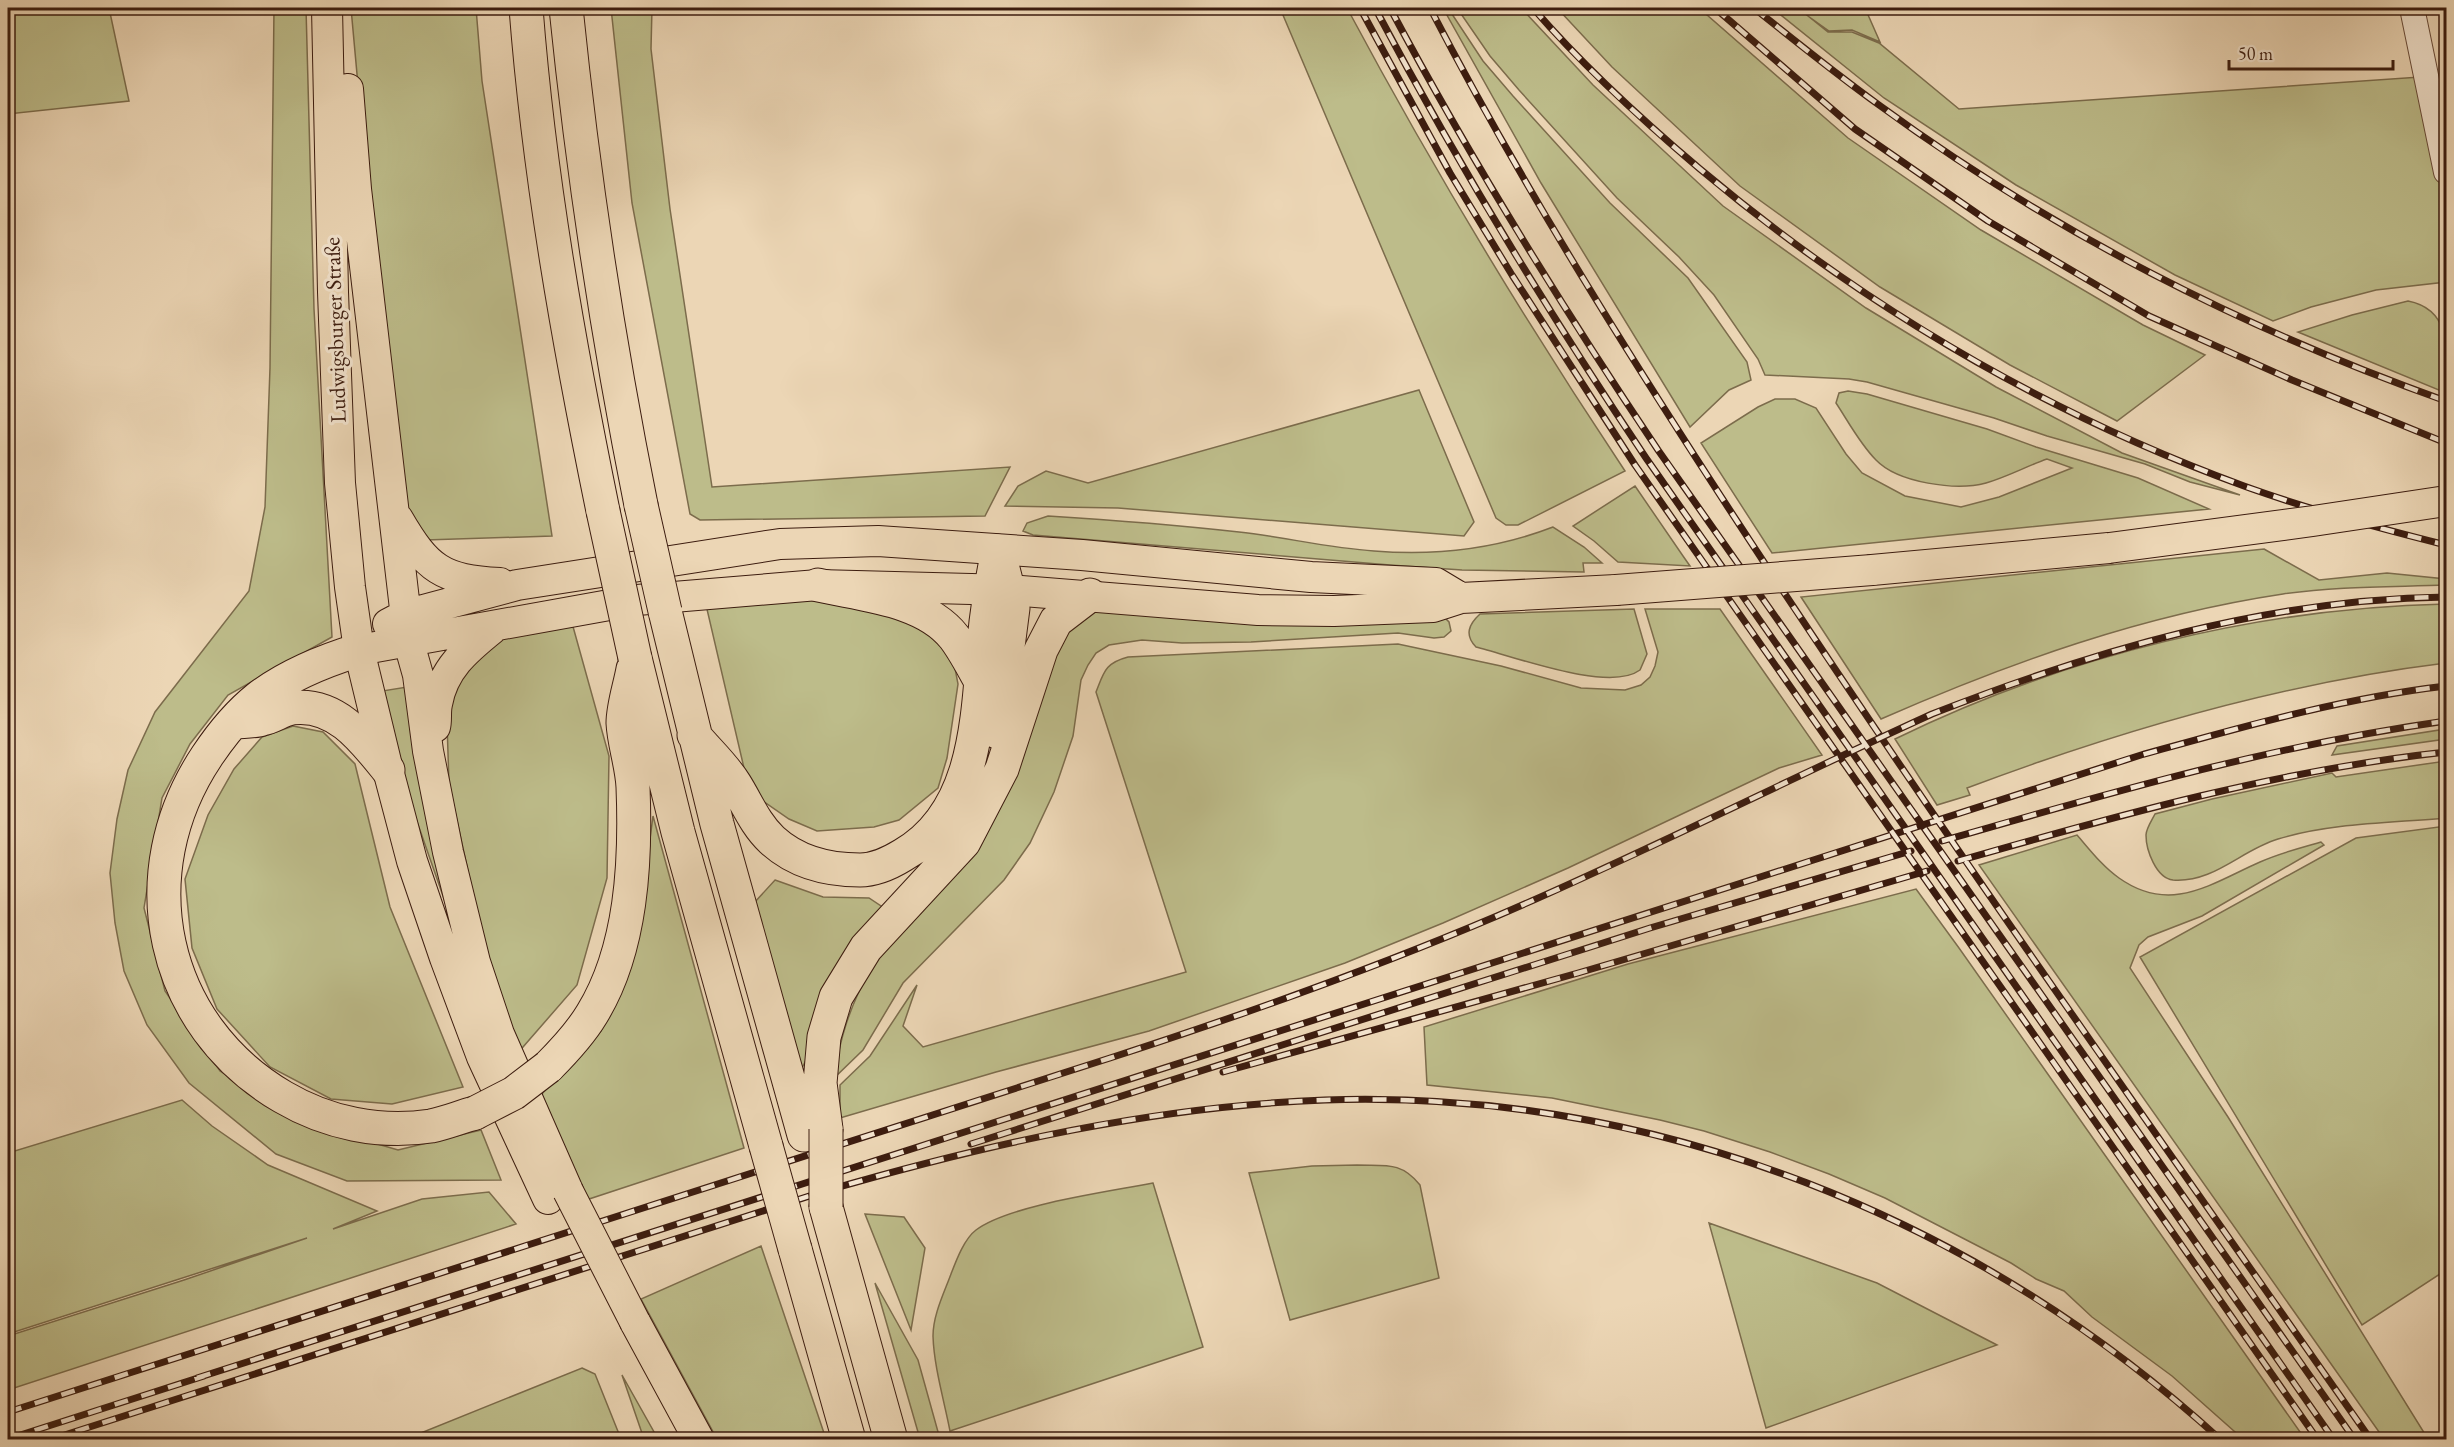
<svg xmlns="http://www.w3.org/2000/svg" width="2454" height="1447" viewBox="0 0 2454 1447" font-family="'EB Garamond',serif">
	<rect width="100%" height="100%" fill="#ecd6b5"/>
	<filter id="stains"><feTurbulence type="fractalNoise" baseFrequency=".00333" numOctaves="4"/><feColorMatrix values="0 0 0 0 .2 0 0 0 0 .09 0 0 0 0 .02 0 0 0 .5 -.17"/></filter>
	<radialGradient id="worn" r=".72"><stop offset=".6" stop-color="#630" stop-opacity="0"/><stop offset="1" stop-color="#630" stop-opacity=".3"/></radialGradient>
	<path fill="#bdbc8a" stroke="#7c6c4c" stroke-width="1.5" d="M8 8H109L129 101 8 114Z
		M274 8H306L314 309 332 637 228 695 190 744 162 798 144 908 165 991 220 1071 295 1120 398 1150 481 1130 501 1180 347 1181 276 1154 189 1083 147 1025 124 971 115 923 110 873 117 819 128 770 155 712 249 591 265 507 270 368Z
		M351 8H476L482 81 552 536 425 540 403 501 367 184Z
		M611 8H652L651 49 670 209 712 487 1010 467 985 516 700 520 690 514 632 203Z
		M1280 8H1347C1432 167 1525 321 1625 471L1518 525H1506L1496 518Z
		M1443 8H1448L1483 61 1513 96 1610 203 1688 278 1747 362 1751 380 1729 390 1690 427 1541 183Z
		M1457 8H1521L1593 85 1723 206 1866 308 1996 387 2122 453 2240 495 2190 482 2145 464 2047 436 1994 418 1867 382 1849 379 1765 375 1758 359 1714 295 1679 257 1617 198 1519 90 1490 56Z
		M1557 8H1699L1848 138 1981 230 2143 325 2205 355 2117 421 2010 365 1880 287 1740 186 1612 67Z
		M1772 8H1798L1828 32H1852L1879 43 1959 109 2420 77 2446 198V282L2376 290 2311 307 2273 321 2175 275 2016 185 1884 98Z
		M1800 8H1865L1880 42 1852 30 1829 31 1808 16Z
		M2408 301C2454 310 2447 355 2446 393L2298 332 2352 315Z
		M1419 390 1474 522 1464 536 1118 508 1005 506 1018 486 1046 471 1088 483Z
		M1848 391 1867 394 1987 429 2036 447 2138 478 2209 509 1772 553 1701 443 1758 407 1775 399H1795L1816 408 1846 454 1862 473 1905 496 1961 507 1999 497 2072 468 2047 459C2027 466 2007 477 1986 483 1956 491 1898 483 1876 460 1860 444 1848 421 1836 403L1839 393Z
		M1635 486 1683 556 1690 566 1618 562 1594 541 1573 526Z
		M1048 516C1112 520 1176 525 1239 532 1284 537 1329 548 1374 551 1435 556 1496 549 1553 527L1584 547 1602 563H1583L1584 572 1462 570 1390 565 1033 535 1023 531 1027 523Z
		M2264 549 2319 580 2387 573 2446 579V585C2392 587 2337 586 2283 594 2143 615 2011 662 1881 719L1801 597Z
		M809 595 928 624 954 663 958 684 947 758 938 788 899 820 874 827 817 831 789 819 760 799 744 768 706 605Z
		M2446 604V663C2282 683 2121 730 1967 788L1970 795 1937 805 1895 739C2065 656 2257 608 2446 604Z
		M1634 609 1647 654 1640 670C1609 693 1513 656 1476 647 1464 635 1469 624 1480 614Z
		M1645 609H1720L1822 755 1779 768 1568 868 1443 923 1345 963 1149 1031 996 1072 840 1118V1085L870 1056 917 985 903 1026 923 1047 1186 972 1096 692C1104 672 1105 663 1128 657L1398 644 1501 666 1581 688 1625 690 1641 685 1650 677 1655 666 1658 652Z
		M1098 610 1445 618 1449 622 1451 631 1444 637 1434 638 1398 633 1251 642 1182 643 1142 640 1109 645 1096 653 1088 665 1081 680 1073 736 1054 792 1030 843 1004 880 903 983 863 1050 833 1079C841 1036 849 1008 870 970L1012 763 1068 626Z
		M572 623 609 756 607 878 577 985 516 1055 498 1009 449 784 446 691 491 639Z
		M407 687 472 979 414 813 382 691Z
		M293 726 323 732 355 764 390 907 463 1087 392 1104 331 1099 270 1067 217 1009 192 948 185 879 208 815 234 769 262 737Z
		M2446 729V739L2332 755 2337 746Z
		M2446 761V818C2391 823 2331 823 2278 839 2241 850 2214 883 2173 880 2156 878 2146 850 2146 835 2146 829 2152 820 2155 814L2212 799 2332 773 2336 777Z
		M653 816 744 1148 586 1200 539 1097 601 1031 640 916Z
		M2446 826V1270L2362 1325 2140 957 2356 838Z
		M2077 835C2090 850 2103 867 2119 878 2171 915 2212 883 2260 862 2280 853 2300 848 2321 842L2324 845 2202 916 2148 937 2139 945 2130 968 2228 1117 2428 1439H2384L1979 865Z
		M775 880 823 897 869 898 884 908 802 1068 754 903Z
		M1916 889 1959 948 2305 1439H2243L2172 1376 2092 1317 2064 1291 2036 1279 2011 1263 1885 1198 1829 1174 1770 1152 1704 1131 1660 1120 1552 1098 1427 1085 1424 1027 1628 964Z
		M182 1100 212 1126 268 1165 377 1211 333 1229 422 1199 489 1192 516 1224 8 1390V1336L184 1280 307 1238 8 1334V1153Z
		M1357 1165C1385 1166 1401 1161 1420 1185L1439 1278 1290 1320 1249 1173 1312 1166Z
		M1153 1183 1203 1347 950 1431C944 1400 934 1367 933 1336 933 1315 944 1293 951 1274 956 1261 964 1239 976 1230 1009 1205 1108 1192 1153 1183Z
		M865 1214 904 1217 925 1248 911 1330Z
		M1709 1223 1877 1283 1997 1345 1766 1428Z
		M761 1246 826 1439H717L641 1299Z
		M875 1283 918 1360 940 1439H920Z
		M582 1368 595 1374 621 1439H406Z
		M622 1375 658 1439H644Z"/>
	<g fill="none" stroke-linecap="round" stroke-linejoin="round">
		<defs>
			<path id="minor" d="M2412 8 2446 172"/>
			<path id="major" d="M327 8 333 292 340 483 350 587 359 650 388 770 412 861 445 958 482 1057 548 1199
				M348 89 356 189 409 643 418 675 428 751 448 852 475 962 499 1034 568 1191
				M398 519C427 569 442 580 500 583
				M1872 570 2109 548
				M388 624 405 615 517 585 780 544 878 541 1082 555 1311 577 1436 583 1461 598
				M359 650 637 600 818 585 1009 590 1258 610 1334 611 1433 607 1461 598 1616 590
				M435 727C437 720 435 712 437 704 443 669 466 650 492 629
				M635 1322 699 1440"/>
			<path id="highway" d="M526 8C539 177 569 345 603 511
				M566 8C583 175 608 340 641 505
				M818 585C862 595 924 599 954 637 964 650 972 666 980 680
				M665 611 717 824 804 1135
				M359 650C323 661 288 675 258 698 238 714 221 735 207 756 128 874 160 1025 283 1097 327 1123 380 1134 431 1126 446 1123 460 1117 475 1113
				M635 658 678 832 766 1146
				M235 722C243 721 254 722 262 719 273 717 281 710 292 708 336 702 364 740 388 770
				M997 732 1013 608 1001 561
				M694 735C707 751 724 766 735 784 747 803 755 824 772 840 797 863 828 870 860 870 875 870 890 863 903 855 983 809 977 703 986 622 989 598 993 574 998 551
				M548 1067C564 1051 580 1034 592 1014 632 949 636 861 633 787 632 765 624 744 623 723 623 706 630 686 633 669
				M826 1129 820 1083 824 1037 836 997 866 948 964 842 1002 769 1041 650 1056 621 1090 595
				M826 1207 891 1440
				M795 1249 849 1440"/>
		</defs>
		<use href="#minor" stroke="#684a38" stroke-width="26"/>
		<use href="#major" stroke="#3c1c0f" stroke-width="32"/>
		<use href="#highway" stroke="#3c1c0f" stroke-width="35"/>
		<use href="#minor" stroke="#f3e4cf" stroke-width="24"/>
		<use href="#major" stroke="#ecd6b5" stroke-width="30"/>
		<use href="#highway" stroke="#ecd6b5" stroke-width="33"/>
		<defs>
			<path id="rail" d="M1360 8 1450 173 1512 275 1635 465 2318 1440
				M1375 8C1457 163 1548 312 1646 458L2334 1440
				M1390 8C1471 160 1562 307 1658 450L2355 1440
				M1430 8C1532 205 1655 397 1777 582 1969 872 2171 1155 2371 1440
				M1533 8C1583 66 1641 119 1700 169 1862 305 2045 413 2244 486 2310 510 2378 528 2446 545
				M1715 8 1855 129 1988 221 2149 316 2292 380 2446 443
				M1754 8C1795 41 1836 74 1879 105 2051 231 2246 330 2446 401
				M1942 841C2109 793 2274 745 2446 721
				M1958 861C2119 815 2280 770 2446 752
				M1223 1072 1578 973 1927 871
				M971 1144 1650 928 1911 851
				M197 1378 2141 755C2242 727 2342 698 2446 686
				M8 1412 1110 1058C1240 1016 1370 970 1497 916 1644 853 1787 780 1932 714 2096 650 2269 599 2446 597
				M8 1439 204 1376
				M49 1440 825 1191C987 1144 1156 1106 1325 1100 1657 1089 1977 1218 2221 1440"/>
		</defs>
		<use href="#rail" stroke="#3c1c0f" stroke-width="7"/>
		<use href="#rail" stroke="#f3e4cf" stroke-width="4.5" stroke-dasharray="14" stroke-linecap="butt"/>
		<defs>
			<path id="major-bridge" d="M2109 548 2313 521 2446 501
				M1616 590 1872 570
				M568 1191 635 1322"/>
			<path id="highway-bridge" d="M641 505 665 611
				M603 511 635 658
				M475 1113 514 1093 548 1067
				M766 1146 795 1249
				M826 1207V1129"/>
		</defs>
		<use href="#major-bridge" stroke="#3c1c0f" stroke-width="32" stroke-linecap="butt"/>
		<use href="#highway-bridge" stroke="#3c1c0f" stroke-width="35" stroke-linecap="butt"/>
		<use href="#major-bridge" stroke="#ecd6b5" stroke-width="30"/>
		<use href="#highway-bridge" stroke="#ecd6b5" stroke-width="33"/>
	</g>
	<g text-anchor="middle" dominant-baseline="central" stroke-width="6" stroke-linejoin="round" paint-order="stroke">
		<g font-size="22" fill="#3c1c0f" stroke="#f3e4cf">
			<text transform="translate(335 330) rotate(-92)">Ludwigsburger Straße</text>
		</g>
	</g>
	<rect width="2454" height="1447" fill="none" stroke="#ecd6b5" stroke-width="30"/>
	<rect x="9" y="9" width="2436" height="1429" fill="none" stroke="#3c1c0f" stroke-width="3"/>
	<rect x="15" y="15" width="2424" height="1417" fill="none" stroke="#3c1c0f" stroke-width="1.5"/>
	<path d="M2229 60v9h164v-9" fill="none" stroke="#3c1c0f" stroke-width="3"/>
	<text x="2238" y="60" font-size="18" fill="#3c1c0f" stroke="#f3e4cf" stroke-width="4.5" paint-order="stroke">50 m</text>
	<rect width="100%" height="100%" filter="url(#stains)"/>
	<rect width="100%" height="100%" fill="url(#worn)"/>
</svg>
